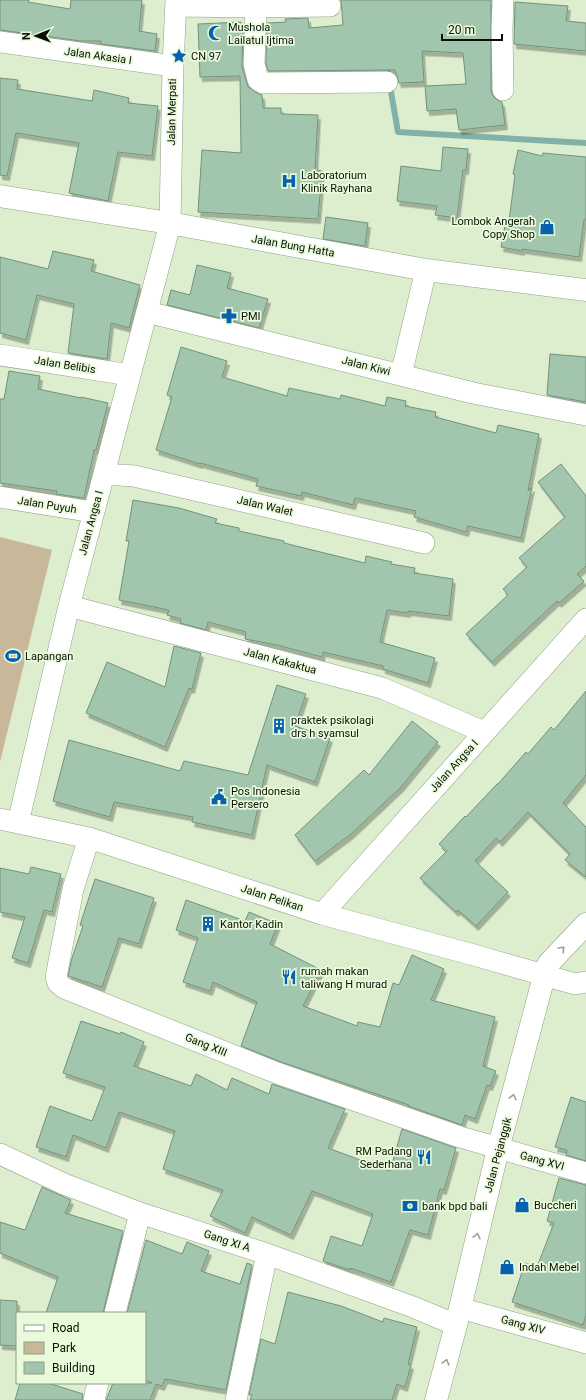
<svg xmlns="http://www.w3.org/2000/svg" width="586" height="1400" viewBox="0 0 586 1400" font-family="Roboto,sans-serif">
	<defs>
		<filter id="shadow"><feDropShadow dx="2.5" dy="4.5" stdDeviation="0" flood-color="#0004"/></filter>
	</defs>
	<rect width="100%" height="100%" fill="#dceece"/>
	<path fill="#c8b899" d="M0 537 52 550 0 762Z"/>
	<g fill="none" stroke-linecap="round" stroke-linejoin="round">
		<path stroke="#83b1a7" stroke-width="6" d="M386 63 398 132 586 143"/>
	</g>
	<path fill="#a1c5ad" stroke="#72927d" filter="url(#shadow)" d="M0 0H29L28 2 70 9 71 0H142L139 31 157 34 155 51 101 44V41H81L0 30Z
		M341 0H491V90L493 96 497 100 502 102 505 125 459 130 456 109 427 111 425 86 466 84 463 53 422 51 424 82 399 83 395 70 268 71 266 63 267 23 286 22 285 19 308 18 309 28 343 25Z
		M515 2 568 6 566 21 586 23V51L514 44Z
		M241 22V24H243L242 67 248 87 257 93 262 95 263 108H281V114L318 115 315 170 322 171 318 219 198 212 202 150 241 153 240 76 200 77 198 24Z
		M0 78 18 80 17 89 92 101 94 90 129 98 128 103 158 106 152 156 118 152 108 201 69 193 79 143 16 133 7 176 0 175Z
		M443 147 468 149 466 170H463L457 218 435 215 437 206 397 201 401 166 441 171Z
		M518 150 542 156 543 153 586 157V220H584L579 257 522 249V251L501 247 506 220 509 221 515 175 513 174Z
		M326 217 368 223 365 246 323 239Z
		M53 251 94 260 91 271 140 285 129 328 111 323 107 359 68 353 74 304 37 295 26 340 0 333V257L48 269Z
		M197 265 231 273 227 288 268 299 259 328 167 305 171 290 190 295Z
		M181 347 227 361 222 377 287 396 289 388 340 399 341 395 385 406 387 397 406 401 405 406 436 412 435 417 496 433 498 425 539 434 528 491 532 487 521 538 468 526 466 532 414 517 416 511 355 498 353 505 302 492 301 496 256 486 258 479 200 463V464L156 450 172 397 167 395Z
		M550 354 586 357V402L547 395Z
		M9 371 40 376 38 389 81 398V397L108 403 96 450H94L84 498 56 494 57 491 0 483V399H4Z
		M561 464 586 496V566L577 574 584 581 559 603 557 601 492 662 466 634 508 595 503 589 527 567 519 558 565 517 538 482Z
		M133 500 179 508 217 519 215 523 239 528V531L284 541V543L365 563 366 556 392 562 391 564 415 568 414 573 453 579 449 616 408 611V613L387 610 380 642 435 658 428 683 383 669V666L323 652 322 657 277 645 245 639 246 632 208 622 206 630 180 623 181 619 167 615 169 610 119 600 129 541H126Z
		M174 646 201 653 192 689 189 688 165 747 86 713 107 662 165 687Z
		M277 685 306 694 295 726 330 738 315 782 267 765 252 835 192 822 193 817 114 802 110 817 53 801 69 740 180 771 184 761 248 775Z
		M586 691V775L563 803 586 827V877L565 860 570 854 528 812 500 842 496 838 475 861 508 892 476 926 458 910 456 912 420 878 447 851 439 844 465 816 466 817 497 784H498L526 752 528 754 551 727 554 730Z
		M412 721 438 742 401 787 351 834 315 861 295 835 364 770 369 775Z
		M31 867 61 874 52 912 44 910 28 963 12 958 25 917 0 912V868L29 874Z
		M95 879 154 898 139 944 119 938 102 987 68 976 72 958 83 926 80 925Z
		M186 900 245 921 249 912 278 924 270 944 321 970 303 1006 357 1026 358 1022 380 1027 393 983 399 985 412 955 444 969 431 1000 495 1017 483 1066 496 1071 490 1086 487 1085 475 1119 465 1115 462 1125 408 1106 409 1105 281 1062 241 1046 257 1002 213 982 210 991 183 982 198 938 176 930Z
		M81 1021 120 1034 121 1032 144 1042 134 1066 191 1086 196 1074 227 1090 232 1078 269 1094 272 1084 345 1109 328 1148 390 1171 402 1129 456 1148 444 1190 440 1189 428 1235 410 1230 391 1282 350 1268V1270L323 1261 331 1236 362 1246 373 1214 312 1191 291 1235 252 1217 245 1233 210 1216 223 1190 163 1169 175 1131 119 1112 106 1148 73 1135 66 1157 36 1147 50 1106 92 1121 105 1087 63 1073Z
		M571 1097 586 1102V1161L566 1155 567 1150 555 1147Z
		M559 1178 586 1185V1315L583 1325 512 1302 525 1263 537 1267 554 1223 547 1221Z
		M42 1187 71 1200 65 1213 123 1231 103 1313H46L58 1277 0 1253V1222L25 1230Z
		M146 1240 182 1254 187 1242 209 1251 201 1271 240 1284 247 1263 252 1265 226 1390 165 1379 162 1386 156 1384 150 1400H106L113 1383H152L145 1380V1313H127Z
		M288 1292 341 1306 383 1322 384 1318 417 1327 408 1364 411 1365 405 1387 397 1384 392 1400H250L252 1395H249L261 1339 275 1344Z
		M0 1300 17 1301V1346L0 1345Z
		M20 1383H48L83 1394 82 1400H15Z"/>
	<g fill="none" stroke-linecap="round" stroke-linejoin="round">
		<defs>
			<path id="minor" d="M503 0 502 29 503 90
				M176 6 256 7 330 6
				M256 7 254 64 258 80 263 83 387 82
				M0 42 173 66
				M147 312 473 393 586 415
				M0 355 130 375
				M401 375 426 270
				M105 474 134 476 424 543
				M0 497 93 512
				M69 606 382 688 484 732
				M0 819 89 838 322 914 474 955 575 984 586 982
				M18 823 69 606 170 224 173 66 176 0
				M89 838 73 889 56 977 58 983 64 988 277 1073 460 1137 586 1173
				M322 914 586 619
				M0 1154 64 1184 140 1213 267 1254 413 1307 456 1325
				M460 1308 586 1343
				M115 1313 140 1213
				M94 1400 98 1383
				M236 1400 267 1254"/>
			<path id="major" d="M0 196 169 223 426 270 586 290
				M436 1400 456 1325 498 1149 546 969 549 963 586 924"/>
		</defs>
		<use href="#minor" stroke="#90a183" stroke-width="22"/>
		<use href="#major" stroke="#90a183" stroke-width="23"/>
		<use href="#minor" stroke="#fff" stroke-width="21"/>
		<use href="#major" stroke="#fff" stroke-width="22"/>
	</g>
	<defs><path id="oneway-chevron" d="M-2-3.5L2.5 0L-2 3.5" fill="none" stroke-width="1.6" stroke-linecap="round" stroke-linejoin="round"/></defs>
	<g stroke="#9d9f9b">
		<use href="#oneway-chevron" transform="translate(562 949) rotate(-46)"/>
		<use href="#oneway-chevron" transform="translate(513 1097) rotate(-76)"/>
		<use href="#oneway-chevron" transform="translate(477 1236) rotate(-77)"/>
		<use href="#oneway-chevron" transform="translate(446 1362) rotate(-75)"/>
	</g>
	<defs>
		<symbol id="mosque-bare" viewBox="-9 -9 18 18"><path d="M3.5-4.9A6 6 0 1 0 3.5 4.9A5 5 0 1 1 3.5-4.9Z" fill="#0861ae" stroke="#e9fbdb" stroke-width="2.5" paint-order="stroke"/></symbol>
		<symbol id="sight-bare" viewBox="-9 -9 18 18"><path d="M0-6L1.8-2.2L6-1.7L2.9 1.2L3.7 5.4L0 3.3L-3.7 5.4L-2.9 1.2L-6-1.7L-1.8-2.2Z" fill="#0861ae" stroke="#e9fbdb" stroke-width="2.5" paint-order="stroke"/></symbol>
		<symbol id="hospital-bare" viewBox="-9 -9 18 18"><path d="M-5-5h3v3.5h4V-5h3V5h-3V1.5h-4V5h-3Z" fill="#0861ae" stroke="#e9fbdb" stroke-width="2.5" paint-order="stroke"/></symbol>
		<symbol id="shop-bare" viewBox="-9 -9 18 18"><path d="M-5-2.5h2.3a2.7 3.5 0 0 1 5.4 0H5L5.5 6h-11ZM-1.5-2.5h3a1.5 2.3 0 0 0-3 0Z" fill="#0861ae" stroke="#e9fbdb" stroke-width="2.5" paint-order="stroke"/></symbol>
		<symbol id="pharmacy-bare" viewBox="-9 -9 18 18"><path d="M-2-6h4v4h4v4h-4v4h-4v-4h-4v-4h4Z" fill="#0861ae" stroke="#e9fbdb" stroke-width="2.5" paint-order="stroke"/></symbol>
		<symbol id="stadium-bare" viewBox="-9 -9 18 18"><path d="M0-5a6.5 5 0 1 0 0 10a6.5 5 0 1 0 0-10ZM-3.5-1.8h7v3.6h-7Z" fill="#0861ae" stroke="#e9fbdb" stroke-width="2.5" paint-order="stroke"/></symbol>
		<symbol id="building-bare" viewBox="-9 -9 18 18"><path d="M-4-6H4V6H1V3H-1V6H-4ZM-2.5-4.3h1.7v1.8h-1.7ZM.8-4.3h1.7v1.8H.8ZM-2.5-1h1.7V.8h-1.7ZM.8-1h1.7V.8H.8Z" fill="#0861ae" stroke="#e9fbdb" stroke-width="2.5" paint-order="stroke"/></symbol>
		<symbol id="civic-bare" viewBox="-9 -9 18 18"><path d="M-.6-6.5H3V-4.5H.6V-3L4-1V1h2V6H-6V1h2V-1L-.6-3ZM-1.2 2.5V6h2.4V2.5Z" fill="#0861ae" stroke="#e9fbdb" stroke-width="2.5" paint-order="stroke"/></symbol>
		<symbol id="restaurant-bare" viewBox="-9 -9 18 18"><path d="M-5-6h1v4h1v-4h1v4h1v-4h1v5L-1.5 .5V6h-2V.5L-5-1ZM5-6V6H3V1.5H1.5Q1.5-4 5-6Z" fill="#0861ae" stroke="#e9fbdb" stroke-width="2.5" paint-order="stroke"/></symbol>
		<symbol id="bank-bare" viewBox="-9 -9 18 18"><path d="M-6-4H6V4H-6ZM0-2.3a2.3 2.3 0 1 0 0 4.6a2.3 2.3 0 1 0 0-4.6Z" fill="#0861ae" stroke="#e9fbdb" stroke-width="2.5" paint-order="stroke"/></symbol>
	</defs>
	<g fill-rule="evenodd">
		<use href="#mosque-bare" x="205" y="22" width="22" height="22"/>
		<use href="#sight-bare" x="168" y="45" width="22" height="22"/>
		<use href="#hospital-bare" x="278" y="170" width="22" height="22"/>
		<use href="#shop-bare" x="536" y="216" width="22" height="22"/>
		<use href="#pharmacy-bare" x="218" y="305" width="22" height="22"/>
		<use href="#stadium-bare" x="2" y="645" width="22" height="22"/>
		<use href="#building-bare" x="268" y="715" width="22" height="22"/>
		<use href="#civic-bare" x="208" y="786" width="22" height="22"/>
		<use href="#building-bare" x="197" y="913" width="22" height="22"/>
		<use href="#restaurant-bare" x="278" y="966" width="22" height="22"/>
		<use href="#restaurant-bare" x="413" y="1146" width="22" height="22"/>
		<use href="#shop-bare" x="511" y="1194" width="22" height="22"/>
		<use href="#bank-bare" x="399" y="1195" width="22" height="22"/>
		<use href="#shop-bare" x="496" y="1256" width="22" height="22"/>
	</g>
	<g text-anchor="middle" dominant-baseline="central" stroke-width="3.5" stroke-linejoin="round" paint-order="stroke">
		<g font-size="11" fill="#0a1005" stroke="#e9fbdb" text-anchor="start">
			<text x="228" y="27">Mushola<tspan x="228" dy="13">Lailatul Ijtima</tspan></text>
			<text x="191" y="56">CN 97</text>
			<text x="301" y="175">Laboratorium<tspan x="301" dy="13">Klinik Rayhana</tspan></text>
			<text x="535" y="221" text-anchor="end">Lombok Angerah<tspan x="535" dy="13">Copy Shop</tspan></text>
			<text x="241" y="316">PMI</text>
			<text x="25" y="656">Lapangan</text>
			<text x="291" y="720">praktek psikolagi<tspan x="291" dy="13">drs h syamsul</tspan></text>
			<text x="231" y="791">Pos Indonesia<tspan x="231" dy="13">Persero</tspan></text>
			<text x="220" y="924">Kantor Kadin</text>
			<text x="301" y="971">rumah makan<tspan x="301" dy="13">taliwang H murad</tspan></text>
			<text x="412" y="1151" text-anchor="end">RM Padang<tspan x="412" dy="13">Sederhana</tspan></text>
			<text x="534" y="1205">Buccheri</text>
			<text x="422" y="1206">bank bpd bali</text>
			<text x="519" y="1267">Indah Mebel</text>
		</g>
		<g font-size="11" fill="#0a1005" stroke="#e9fbdb">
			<text transform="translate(98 56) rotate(8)">Jalan Akasia I</text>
			<text transform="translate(172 112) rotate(-89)">Jalan Merpati</text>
			<text transform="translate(293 246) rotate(10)">Jalan Bung Hatta</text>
			<text transform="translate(65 365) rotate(9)">Jalan Belibis</text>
			<text transform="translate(366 366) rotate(14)">Jalan Kiwi</text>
			<text transform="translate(47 505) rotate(9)">Jalan Puyuh</text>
			<text transform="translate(265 506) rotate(13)">Jalan Walet</text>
			<text transform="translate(91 523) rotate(-75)">Jalan Angsa I</text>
			<text transform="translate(280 661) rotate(15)">Jalan Kakaktua</text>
			<text transform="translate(454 766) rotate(-48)">Jalan Angsa I</text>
			<text transform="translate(272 898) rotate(18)">Jalan Pelikan</text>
			<text transform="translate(206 1045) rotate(22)">Gang XIII</text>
			<text transform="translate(498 1155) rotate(-75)">Jalan Pejanggik</text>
			<text transform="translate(542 1161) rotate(15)">Gang XVI</text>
			<text transform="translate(227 1241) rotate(18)">Gang XI A</text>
			<text transform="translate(523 1325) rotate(15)">Gang XIV</text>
		</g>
	</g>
	<rect x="16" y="1312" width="130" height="72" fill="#e9fbdb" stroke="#909d85"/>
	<rect x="24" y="1325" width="20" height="6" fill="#ffffff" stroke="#909d85"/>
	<text x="52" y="1332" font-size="12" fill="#0a1005">Road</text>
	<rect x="24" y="1342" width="20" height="12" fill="#c8b899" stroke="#909d85"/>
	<text x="52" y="1352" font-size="12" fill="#0a1005">Park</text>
	<rect x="24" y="1362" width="20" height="12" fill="#a1c5ad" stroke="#909d85"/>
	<text x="52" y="1372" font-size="12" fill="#0a1005">Building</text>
	<g transform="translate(36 36) rotate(269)" stroke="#e9fbdb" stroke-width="3" paint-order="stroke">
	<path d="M0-3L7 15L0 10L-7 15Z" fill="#0a1005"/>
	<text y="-6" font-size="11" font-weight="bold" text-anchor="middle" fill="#0a1005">N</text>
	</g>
	<path d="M442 34v6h60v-6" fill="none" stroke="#0a1005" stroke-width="2"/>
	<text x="448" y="34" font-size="12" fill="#0a1005" stroke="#e9fbdb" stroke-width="3" paint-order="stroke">20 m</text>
</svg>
